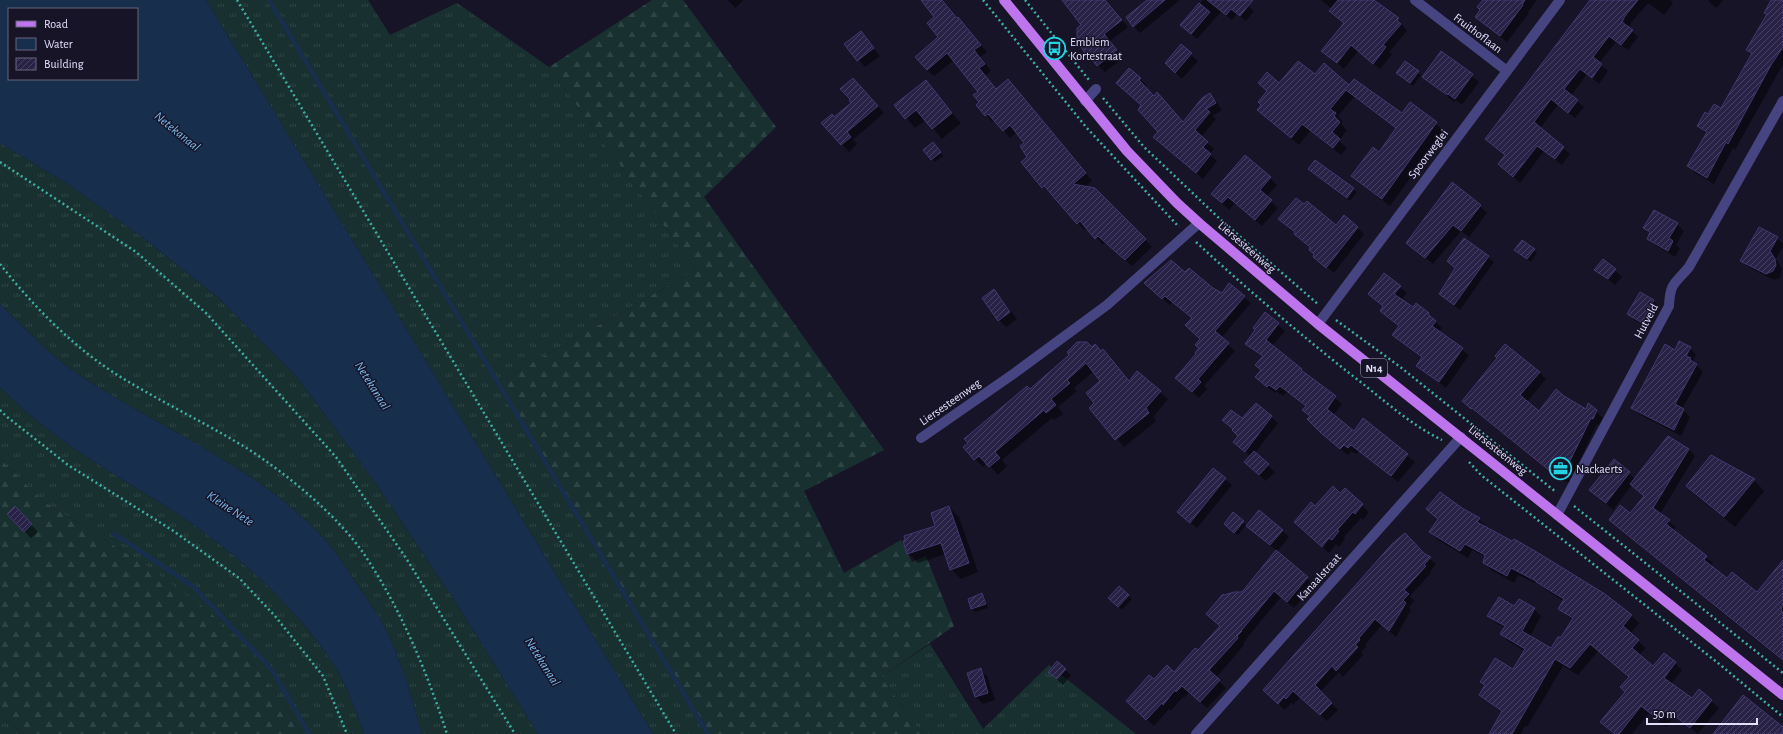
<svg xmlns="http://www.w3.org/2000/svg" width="1783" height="734" viewBox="0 0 1783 734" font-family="'Alegreya Sans',sans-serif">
	<defs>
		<pattern id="grass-tufts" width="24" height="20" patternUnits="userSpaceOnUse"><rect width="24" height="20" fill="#183130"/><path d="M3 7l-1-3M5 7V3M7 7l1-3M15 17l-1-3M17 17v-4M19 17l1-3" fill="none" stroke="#2e4545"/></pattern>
		<pattern id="forest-firs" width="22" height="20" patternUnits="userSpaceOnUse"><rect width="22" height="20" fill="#183130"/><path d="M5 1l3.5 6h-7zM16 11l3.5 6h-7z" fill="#2e4545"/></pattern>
		<pattern id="building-hatch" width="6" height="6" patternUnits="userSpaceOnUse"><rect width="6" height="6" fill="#292247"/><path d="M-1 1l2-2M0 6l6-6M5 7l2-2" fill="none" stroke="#484262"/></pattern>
	</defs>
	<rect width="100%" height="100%" fill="#171428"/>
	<path fill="url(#grass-tufts)" d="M206 0H368L390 35 457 3 549 67 696 270 498 382 708 734H653Z
		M0 143 65 182 141 236 219 298 297 377 375 482 455 601 538 734H422C413 704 405 673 393 645 384 622 368 601 354 580 347 570 341 559 333 549 272 474 163 430 82 377 51 357 26 329 0 304Z
		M0 387C48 437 110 471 169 508 231 548 293 602 334 665 347 685 356 712 364 734H300L291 714 241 648 153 570 43 501 0 459Z
		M930 644 983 729 1049 665 1136 734H922L881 677Z
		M0 717 25 734H0Z"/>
	<path fill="url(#forest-firs)" d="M652 0H683L776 127 704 197 884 450 804 491 844 573 901 540 912 562 926 556 954 626 881 677 922 734H708L498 382 696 270 549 67Z
		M0 459 43 501 153 570 212 614 241 648 291 714 300 734H25L0 717Z"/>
	<path fill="#182e4d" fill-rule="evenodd" d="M0 0H206L653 734H538L455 601 375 482 297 377 219 298 141 236 65 182 0 143ZM9 9H137V79H9Z
		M0 304C26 329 51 357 82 377 163 430 272 474 333 549 341 559 347 570 354 580 368 601 384 622 393 645 405 673 413 704 422 734H364C356 712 347 685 334 665 293 602 231 548 169 508 110 471 48 437 0 387Z"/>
	<path fill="#0007" d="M728 0H742L743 1 735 8Z
		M922 0H943L987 52 980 57 991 71 985 76 996 89 1008 80 1015 87 1092 181 1085 187 1094 188 1152 247 1132 266 1106 242 1103 245 1087 228 1084 230 1051 193 1050 194 1043 187 1023 162 1028 157 1026 143 1017 132 1010 138 995 120 992 122 986 115 981 102 979 92 954 60 934 76 927 70 940 37 936 17Z
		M1064 0H1105L1128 27 1110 41 1123 58 1105 72 1090 58 1078 40 1082 25Z
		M1149 0H1180L1140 33 1133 26Z
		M1203 0H1241L1254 11 1246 21 1237 14 1232 20 1221 12 1197 39 1181 25Z
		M1321 0H1375L1398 19 1407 31 1389 52 1392 54 1380 69 1358 51 1344 69 1323 51 1345 24 1330 11 1332 9Z
		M1496 0H1537L1528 12 1529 13 1507 42 1477 17Z
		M1590 0H1670L1673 3 1664 15 1648 3 1631 23 1629 28 1638 37 1628 50 1616 42 1599 63 1608 71 1599 84 1587 74 1571 96 1584 107 1575 118 1558 105 1540 128 1570 154 1562 165 1544 151 1520 183 1499 164 1506 156 1486 139Z
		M1708 0H1723L1717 8 1711 4Z
		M1772 0H1783V64L1735 150 1733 148 1714 184 1695 173 1688 166 1707 134 1698 126 1708 115 1721 109 1752 55 1748 50 1767 15 1765 12Z
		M861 33 880 56 865 67 846 44Z
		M1181 46 1198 61 1182 79 1173 70Z
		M1441 52 1479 82 1462 105 1456 100 1454 102 1423 76Z
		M1405 63 1421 75 1413 86 1397 73Z
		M1315 76 1349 86 1402 114 1410 103 1444 131 1390 206 1360 183 1352 176 1379 153 1397 129 1354 97 1338 116 1343 122 1341 124 1347 130 1339 141 1347 148 1341 155 1310 131 1299 145 1258 110 1280 84Z
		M1140 79 1147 85 1145 87 1154 97 1183 123 1210 95 1216 101 1222 110 1212 116 1216 119 1201 137 1214 149 1210 154 1217 161 1203 179 1162 144 1159 132 1142 105 1125 89Z
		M925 82 961 123 942 139 926 120 915 128 906 118Z
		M860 86 884 113 853 140 857 144 849 152 823 124 834 118 853 103Z
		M936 147 943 156 935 162 932 159Z
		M1315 161 1357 192 1350 201 1313 172Z
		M1270 178 1277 185 1266 197 1278 208 1262 226 1235 203 1229 210 1212 194Z
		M1480 206 1487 213 1469 237 1461 231 1433 264 1408 243Z
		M1654 211 1677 224 1684 231 1676 245 1680 248 1675 257 1655 245 1648 238 1650 234 1645 228Z
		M1286 225 1357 227 1364 234 1334 273 1314 257 1315 254 1311 248Z
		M1759 228 1777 238 1783 244V247L1776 259 1782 269 1780 278 1774 280 1748 267 1741 260Z
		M1534 250 1537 253 1531 262 1519 253Z
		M1488 257 1494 262 1460 310 1440 294Z
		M1596 269 1615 270 1622 277 1615 285Z
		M1186 274 1222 294 1230 285 1251 303 1221 338 1235 351 1204 386 1207 389 1199 398 1183 384 1200 349 1201 339 1193 319 1172 302 1170 305 1152 290Z
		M1384 274 1407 293 1401 300 1413 309 1416 305 1428 314 1442 328 1439 332 1469 355 1446 388 1418 365 1422 358 1394 335 1400 327 1381 311 1384 307 1369 294Z
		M994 290 1017 319 1006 327 999 320Z
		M1640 293 1654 301 1659 307 1648 328 1634 320 1629 314Z
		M1265 314 1285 331 1272 346 1342 404 1333 415 1354 432 1364 420 1415 462 1398 482 1359 451 1356 454 1351 451 1348 455 1329 440 1308 419 1310 417 1304 410 1306 407 1287 392 1283 396 1276 391 1275 393 1263 384 1262 371 1256 365 1263 357 1246 344Z
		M1092 348 1101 352 1110 359 1130 382 1160 392 1168 399 1153 417 1156 421 1124 447 1090 408 1096 403 1102 381 1094 371 1074 388 1077 391 1058 407 1063 414 1054 420 1052 418 1002 460 1007 466 998 475 987 463 983 467 975 459 1030 390Z
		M1690 348 1696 355 1693 361 1703 372 1682 409 1690 417 1681 436 1639 414 1633 407 1676 351Z
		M1539 372 1546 379 1527 402 1539 412 1563 397 1586 410 1589 405 1603 418 1599 425 1597 424 1569 483 1557 477 1463 401Z
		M1271 417 1278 423 1255 453 1275 472 1266 481 1252 469 1250 456 1241 448 1239 436 1224 420Z
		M1689 449 1695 456 1660 514 1676 527 1673 531 1713 563 1710 566 1727 579 1758 594 1783 570V660L1610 520 1631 514 1645 497 1632 485 1613 510 1591 490 1614 461 1635 479Z
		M1213 469 1232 485 1197 528 1185 518Z
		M1754 480 1764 491 1735 527 1698 497 1687 486Z
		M1345 490 1369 512 1363 520 1361 518 1344 537 1345 539 1339 547 1336 544 1329 553 1302 529 1315 507 1340 495Z
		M949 507 959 517 978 572 961 579 951 569 946 554 918 563 908 553 937 527Z
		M1428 509H1461L1479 519 1486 526V528L1631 615 1639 623 1630 634 1646 648 1639 655 1653 668 1675 663 1682 670 1671 684 1692 700 1699 691 1719 708 1698 734 1675 716 1666 727 1649 713 1632 734H1614L1602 722 1626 692 1629 678 1598 651 1578 675 1563 666 1527 727 1525 726 1521 734H1491L1502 712 1480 695 1485 686 1481 682 1513 670 1525 651 1509 642 1501 634 1505 628 1496 623 1489 616 1515 608 1534 609 1541 616 1530 637 1552 650 1562 638 1573 620 1559 609 1563 601 1541 586 1518 575 1514 583 1491 570 1484 563 1485 557 1472 550 1468 558 1438 540 1430 532 1439 520Z
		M22 515 38 532 31 538 24 531Z
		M1243 522 1247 526 1282 530 1289 537 1277 552 1314 585 1294 608 1281 597 1247 638 1243 644 1244 645 1216 678 1226 688 1207 708 1189 692 1184 698 1183 697 1171 711 1169 709 1154 726 1134 708 1154 681 1174 673 1198 652 1221 626 1242 593 1277 551 1246 525 1238 535 1228 527Z
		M1425 555 1436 564 1430 572 1431 573 1410 596 1414 601 1409 607 1411 610 1396 637 1382 625 1365 645 1366 647 1361 652 1363 655 1343 677 1339 672 1320 692 1338 710 1327 721 1300 697 1293 705 1291 703 1285 710 1264 690Z
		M1119 588 1132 599 1122 610 1110 598Z
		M981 594 985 597 988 608 975 612 972 609 969 599Z
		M980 670 987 676 995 700 983 704 976 697 968 673Z
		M1065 670 1071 675 1063 685 1049 672Z"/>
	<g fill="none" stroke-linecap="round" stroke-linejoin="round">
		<path stroke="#182e4d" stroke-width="4.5" d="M269 0 708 734
			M114 534 193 586 272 670 309 734"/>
	</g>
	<path fill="url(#building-hatch)" stroke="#423770" d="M921 0H942L957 18 958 17 981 45 974 50 985 64 979 68 996 89 1008 79 1086 173 1073 184 1095 188 1146 239 1125 260 1098 236 1095 239 1080 221 1077 224 1044 186 1042 188 1021 162 1027 157 1020 146 1024 143 1010 125 1003 131 988 114 985 116 976 105 979 102 973 95 978 92 947 53 927 70 915 57 938 37 927 23 934 17Z
		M1062 0H1105L1122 20 1104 34 1117 50 1097 66 1090 57 1089 59 1077 41V28L1081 25Z
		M1147 0H1165L1133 27 1126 17Z
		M1207 0H1253L1240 16 1231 9 1226 15Z
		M1338 0H1374L1399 18 1397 20 1401 24 1383 45 1386 47 1373 64 1351 45 1337 63 1321 51 1344 23 1329 11Z
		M1483 0H1525L1522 5H1523L1500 36 1475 17 1480 10 1477 7Z
		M1590 0H1638L1625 16 1622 22 1633 30 1621 45 1609 36 1593 57 1602 64 1592 78 1580 69 1564 89 1578 100 1568 113 1551 99 1534 122 1564 147 1555 159 1537 146 1513 177 1498 164 1505 155 1485 139Z
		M1771 0H1783V47L1771 65 1728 144 1726 142 1707 178 1687 166 1707 132 1697 126 1705 112 1708 114 1714 104 1721 108 1752 53 1746 50 1767 14 1764 13Z
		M1199 3 1210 12 1191 34 1180 25Z
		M861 31 874 48 857 61 844 44Z
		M1181 44 1192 53 1175 73 1165 63Z
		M1441 51 1473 74 1455 99 1448 94 1447 95 1422 77Z
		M1298 61 1315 74 1324 63 1349 85 1354 79 1402 113 1410 102 1437 122 1382 199 1351 176 1373 147 1379 152 1396 128 1346 90 1330 109 1336 113 1334 116 1340 122 1332 132 1340 139 1333 148 1302 124 1291 138 1257 110 1261 105 1258 102 1267 91 1258 83 1267 72 1279 83Z
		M1405 61 1419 71 1410 83 1396 73Z
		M1129 68 1141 78 1139 80 1154 96 1157 92 1183 122 1202 98 1210 93 1216 103 1206 109 1210 112 1195 130 1208 142 1203 147 1211 154 1196 173 1153 137 1158 132 1138 110 1141 105 1116 83Z
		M853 78 878 106 847 132 851 137 841 145 821 123 832 114 834 117 851 103 849 100 850 99 840 89Z
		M926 80 952 113 932 129 916 110 905 119 894 105Z
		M933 142 941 152 931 160 923 150Z
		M1245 155 1271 177 1260 190 1272 200 1255 220 1228 197 1222 203 1211 194Z
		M1315 160 1354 188 1347 198 1308 169Z
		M1452 182 1481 205 1461 231 1453 225 1425 258 1406 243Z
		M1296 198 1304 204 1307 201 1336 225 1344 215 1358 227 1326 268 1313 257 1314 254 1309 250 1310 247 1294 234 1295 232 1278 219Z
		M1654 210 1678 223 1669 238 1673 241 1668 251 1647 239 1650 232 1643 228Z
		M1759 227 1778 237 1770 251 1775 259 1776 265 1773 271 1766 274 1740 261Z
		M1464 238 1489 256 1454 305 1439 294 1455 268 1447 261Z
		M1522 240 1535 249 1527 259 1514 250Z
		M1603 259 1616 269 1608 279 1594 270Z
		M1171 260 1185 272 1189 268 1213 288 1222 293 1229 283 1245 296 1215 331 1229 343 1198 379 1201 382 1192 392 1175 378 1196 354 1195 353 1199 348 1195 345 1200 339 1185 325 1192 318 1165 296 1162 299 1144 283Z
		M1384 273 1401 286 1394 294 1413 307 1416 303 1429 313 1428 314 1436 321 1432 326 1463 348 1439 382 1416 366 1422 357 1392 335 1399 326 1380 311 1383 306 1368 294Z
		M994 289 1010 312 998 321 982 298Z
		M1640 292 1654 300 1642 323 1627 314Z
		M1265 312 1279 323 1266 340 1302 369 1301 370 1336 396 1327 409 1354 431 1363 418 1408 454 1391 476 1351 445 1348 448 1344 445 1340 449 1321 433 1307 419 1310 416 1302 410 1306 406 1280 386 1276 390 1269 385 1267 387 1255 377 1261 370 1255 365 1263 356 1245 344 1255 330 1253 328Z
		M1679 341 1691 347 1686 356 1691 358 1690 360 1697 364 1675 404 1684 409 1674 430 1631 408 1665 344 1675 350Z
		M1077 342H1087L1092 347 1095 344 1101 351 1103 349 1129 381 1137 371 1161 391 1146 408 1149 413 1115 440 1089 408 1094 403 1086 393 1100 381 1086 363 1067 380 1070 383 1051 399 1056 405 1046 413 1044 410 995 452 1000 458 989 467 979 456 974 460 963 447 968 443 964 439 1027 386 1030 389 1069 355 1067 352Z
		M1505 344 1540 372 1520 395 1539 411 1556 389 1564 396 1586 409 1588 403 1597 410 1593 419 1591 418 1562 477 1550 471 1472 408 1471 409 1462 401 1497 358 1495 356Z
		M1256 403 1272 416 1245 452 1233 442 1238 436 1232 430 1233 429 1222 420 1231 410 1242 418Z
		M1668 436 1689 449 1653 508 1670 520 1666 524 1707 556 1704 560 1727 578 1732 572 1757 592 1783 560V601L1781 611 1783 612V660L1609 520 1620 505 1630 513 1644 496 1630 484Z
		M1254 451 1269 464 1259 475 1244 462Z
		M1711 455 1755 479 1724 517 1686 486Z
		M1614 459 1630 472 1606 503 1589 490Z
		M1213 468 1226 478 1190 523 1177 512Z
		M1333 486 1340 493 1345 488 1363 504 1355 514 1353 512 1337 530 1339 531 1332 540 1329 538 1322 547 1294 522 1311 502 1315 506Z
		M1440 492 1462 508 1480 518 1477 522 1512 541 1514 539 1535 551 1605 594 1632 615 1623 626 1639 640 1632 648 1653 666 1664 653 1676 662 1664 678 1692 698 1699 689 1712 700 1690 728 1667 710 1659 720 1641 706 1619 734H1615L1600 722 1625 692 1620 687 1629 677 1590 644 1570 668 1555 659 1512 734H1489L1502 711 1479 695 1485 685 1480 682 1495 658 1513 669 1525 649 1500 634 1505 626 1487 616 1499 597 1514 606 1519 599 1535 608 1522 631 1551 648 1558 637H1561L1573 618 1558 609 1564 599 1536 582V581L1511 568 1507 576 1483 563 1485 555 1465 544 1460 551 1429 532 1438 519 1426 509Z
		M15 506 32 524 24 532 7 514Z
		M949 506 969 563 950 570 941 543 907 554 903 541 905 540 904 536 935 526 931 513Z
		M1259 510 1283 530 1270 545 1246 526Z
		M1233 512 1244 521 1234 533 1224 524Z
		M1405 533 1425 554 1431 557 1424 565 1426 566 1404 590 1409 594 1403 600 1406 603 1389 631 1375 619 1359 638 1360 640 1355 645 1358 647 1336 671 1332 666 1315 685 1332 703 1320 715 1293 691 1286 699 1284 697 1278 704 1263 690 1392 544Z
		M1276 550 1308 577 1287 602 1274 591 1241 631H1242L1237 636 1238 638 1209 670 1220 680 1200 702 1182 686 1176 692 1175 690 1163 705 1162 703 1146 720 1126 701 1149 675 1154 679 1167 665 1174 672 1195 648 1198 650 1220 626 1206 614 1223 594 1224 595 1234 592H1242Z
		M1119 586 1129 595 1118 607 1108 598Z
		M982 593 986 604 971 609 968 599Z
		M1057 661 1066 669 1057 679 1048 672Z
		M981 668 988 693 975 697 967 673Z
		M1743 695 1783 727V734H1713Z"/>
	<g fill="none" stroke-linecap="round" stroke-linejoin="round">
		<path stroke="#41aea5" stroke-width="2.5" stroke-dasharray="2 3" stroke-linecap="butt" d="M237 0 676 734
			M983 0 1086 127 1179 227
			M1025 0 1089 80
			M1103 98 1144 147 1220 219 1319 305
			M0 162 136 252 206 313 336 457 406 558 515 734
			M1196 242C1248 290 1302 336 1358 380 1385 401 1411 425 1442 440
			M0 264C33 306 73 347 119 376 161 402 206 423 248 449 287 474 338 516 364 554 401 609 427 672 447 734
			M1336 320 1399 366 1556 492
			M0 410 6 416 68 465 172 530 239 578 275 616 323 676 347 734
			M1469 462 1481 475 1718 663 1783 717
			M1574 506 1783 673"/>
		<path stroke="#464581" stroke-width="10" d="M1415 0 1507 71
			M1085 101 1096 89
			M1318 324 1560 0
			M921 438 1016 372 1107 305 1199 223
			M1557 515 1669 306C1670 282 1675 284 1689 267L1783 101
			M1196 734 1461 437"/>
		<path stroke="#be74ed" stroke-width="10" d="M1004 0 1127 151 1177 203 1199 223 1318 324 1783 695"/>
	</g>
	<defs>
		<symbol id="bus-ring" viewBox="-11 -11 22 22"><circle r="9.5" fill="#171428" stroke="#24d3e3" stroke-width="1.5"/><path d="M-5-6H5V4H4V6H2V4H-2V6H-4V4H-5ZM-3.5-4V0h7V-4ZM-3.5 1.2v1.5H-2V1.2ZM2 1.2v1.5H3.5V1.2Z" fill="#24d3e3"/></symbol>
		<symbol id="office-ring" viewBox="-11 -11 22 22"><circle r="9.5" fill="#171428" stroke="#24d3e3" stroke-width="1.5"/><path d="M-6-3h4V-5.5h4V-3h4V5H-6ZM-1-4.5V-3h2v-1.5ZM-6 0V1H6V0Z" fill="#24d3e3"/></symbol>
	</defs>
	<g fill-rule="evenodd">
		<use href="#bus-ring" x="1042" y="36" width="25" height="25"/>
		<use href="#office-ring" x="1548" y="456" width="25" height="25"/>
	</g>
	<g text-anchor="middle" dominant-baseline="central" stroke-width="3" stroke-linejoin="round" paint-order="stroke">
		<rect fill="#171428" stroke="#a5a2bc" stroke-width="1" x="1361" y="359" width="26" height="18" rx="3"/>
		<g font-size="11" font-weight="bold" fill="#e2dffb">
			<text x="1374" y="368">N14</text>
		</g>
		<g font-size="12" fill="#e2dffb" stroke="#171428">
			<text transform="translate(1478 33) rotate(37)">Fruithoflaan</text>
			<text transform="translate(1428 154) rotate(-53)">Spoorweglei</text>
			<text transform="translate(1247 247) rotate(41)">Liersesteenweg</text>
			<text transform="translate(1646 321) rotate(-62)">Hutveld</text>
			<text transform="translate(950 402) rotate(-35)">Liersesteenweg</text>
			<text transform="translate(1498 450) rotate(39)">Liersesteenweg</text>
			<text transform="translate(1319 577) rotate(-48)">Kanaalstraat</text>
		</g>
		<g font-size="12" fill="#e2dffb" stroke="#171428" text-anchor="start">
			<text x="1070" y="42">Emblem<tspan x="1070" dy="14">Kortestraat</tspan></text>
			<text x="1576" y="469">Nackaerts</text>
		</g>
		<g font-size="13" font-style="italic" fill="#7abbee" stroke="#171428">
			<text transform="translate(177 132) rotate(39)">Netekanaal</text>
			<text transform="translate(372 386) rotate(58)">Netekanaal</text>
			<text transform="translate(230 509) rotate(33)">Kleine Nete</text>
			<text transform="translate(542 662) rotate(58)">Netekanaal</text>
		</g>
	</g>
	<rect x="8" y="8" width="130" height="72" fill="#171428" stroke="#68657c"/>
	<rect x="16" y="21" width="20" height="6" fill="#be74ed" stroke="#68657c"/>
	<text x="44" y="28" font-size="12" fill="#e2dffb">Road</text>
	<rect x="16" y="38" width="20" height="12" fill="#182e4d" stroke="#68657c"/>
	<text x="44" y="48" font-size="12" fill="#e2dffb">Water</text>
	<rect x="16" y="58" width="20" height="12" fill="url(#building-hatch)" stroke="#68657c"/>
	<text x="44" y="68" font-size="12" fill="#e2dffb">Building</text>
	<path d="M1647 718v6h110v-6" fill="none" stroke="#e2dffb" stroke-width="2"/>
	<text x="1653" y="718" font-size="12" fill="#e2dffb" stroke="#171428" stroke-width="3" paint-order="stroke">50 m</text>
</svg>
